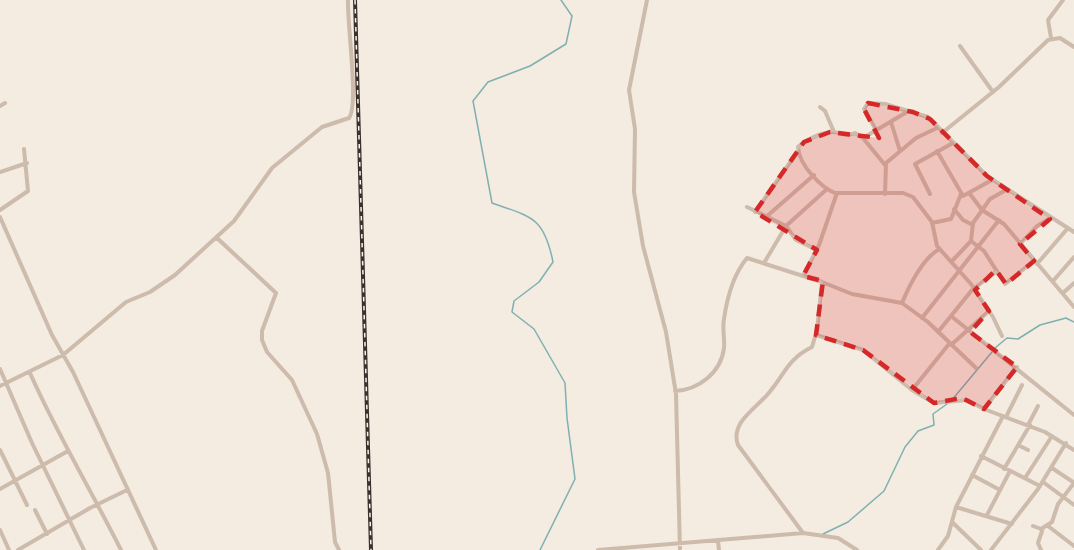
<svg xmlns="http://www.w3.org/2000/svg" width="1074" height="550" viewBox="0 0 1074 550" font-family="Poppins,sans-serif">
	<rect width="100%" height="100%" fill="#f4ebe1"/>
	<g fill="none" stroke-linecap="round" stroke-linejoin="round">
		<path stroke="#7fb0b2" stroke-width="1.5" d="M995 348 1007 338 1018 339 1040 325 1066 318 1074 322
			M951 401 992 352
			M823 534 848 522 884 491 905 447 918 431 934 425 933 414 947 404
			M540 550 575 479 567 418 565 383 534 329 512 312 514 301 539 282 553 262C544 217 532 217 492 203L473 101 488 82 530 66 566 44 572 16 561 0"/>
		<path stroke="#cdbbac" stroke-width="4" d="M647 0 629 90 635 129 634 192 643 246 666 332 676 394 680 550
			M1051 38 1048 20 1063 0
			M960 46 993 92
			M0 106 5 103
			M820 107 825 111 834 132
			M891 122 900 151
			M876 130 864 109 868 103 885 104 928 117 987 176 1074 232
			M942 133 999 87 1048 40 1060 38 1074 47
			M937 151 963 196 992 180
			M885 165 863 138 907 112
			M0 172 27 163
			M837 194C821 188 799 165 798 147 805 140 820 133 831 132 841 131 842 138 855 133L863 138
			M885 194 886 163 916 138 937 128
			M930 194 915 164 953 143
			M970 194 982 210 1004 224 1074 307
			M747 207 786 226 796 240 817 250
			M954 209 963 220 973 225
			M0 210 28 191 24 149
			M755 212 798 151
			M0 217 52 335 73 372 156 550
			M766 217 814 175
			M932 223 951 219 961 194
			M217 238 276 293 262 331V340L267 352 292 380 317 434 328 473 335 542 339 550
			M971 241 984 251 1005 284 1034 261
			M1020 244 1037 226 1049 219
			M952 261 971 241 973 223 990 199 1006 190
			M764 263 786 226 827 189
			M1037 264 1068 228
			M803 276 819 245 837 193H903L913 197 932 222 937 246 971 284 993 317 1002 336
			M1053 281 1074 257
			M822 282 852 294 902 303 928 322 976 368
			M1063 293 1074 283
			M902 303C909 286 924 256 940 249
			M951 316 1074 415
			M922 318 999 220
			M938 332 972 290 997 271
			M816 335 863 350 912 390 934 403 967 400 984 409 1045 432 1074 450
			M951 345 989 311
			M0 369 32 443 84 550
			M30 373C57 434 91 490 121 550
			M0 386 63 355 126 302 150 292 175 275 234 221 272 168 322 127 349 118C359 105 347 23 348 0
			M912 390 949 344
			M675 391C698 390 721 373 724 348 725 338 722 329 724 319 727 298 733 275 747 258L822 282 817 330 812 347C786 360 785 375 767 395 755 409 730 423 738 445L803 533
			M984 409 1017 367
			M1006 417 1022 385
			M1028 425 1038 406
			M1018 445 1028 450
			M0 450 27 505
			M981 456 1040 486
			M1052 468 1073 482
			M1004 469 1030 425
			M972 475 1000 490
			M1025 478 1052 436
			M1043 482 1074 505
			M0 489 68 451
			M956 507 1012 524
			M35 510 47 534
			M987 515 1010 471
			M952 522 981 550
			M1033 526 1041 529 1052 522 1058 504 1074 483
			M1048 526 1074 546
			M0 530 9 550
			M718 541 719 550
			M18 550 90 508 127 490
			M598 550 803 533 838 538 857 550
			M938 550 948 536 956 507 1003 416
			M991 550 1038 489 1066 443
			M1041 550 1038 543 1043 528"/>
		<defs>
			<path id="rail" d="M355 0 371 550"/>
		</defs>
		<use href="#rail" stroke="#3b302b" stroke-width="4"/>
		<use href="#rail" stroke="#fbf5ee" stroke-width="1.5" stroke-dasharray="4.5" stroke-linecap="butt"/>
	</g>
	<path fill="#d62828" fill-opacity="0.2" stroke="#d62828" stroke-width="4.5" stroke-dasharray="12 8" stroke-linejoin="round" d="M868 103 913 112 930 119 987 176 1050 219 1020 244 1034 261 1006 284 996 270 975 290 989 311 970 332 1017 367 984 409 962 398 934 403 863 350 816 335 823 281 803 276 817 250 755 212 804 142 830 132 879 138 864 109Z"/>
</svg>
